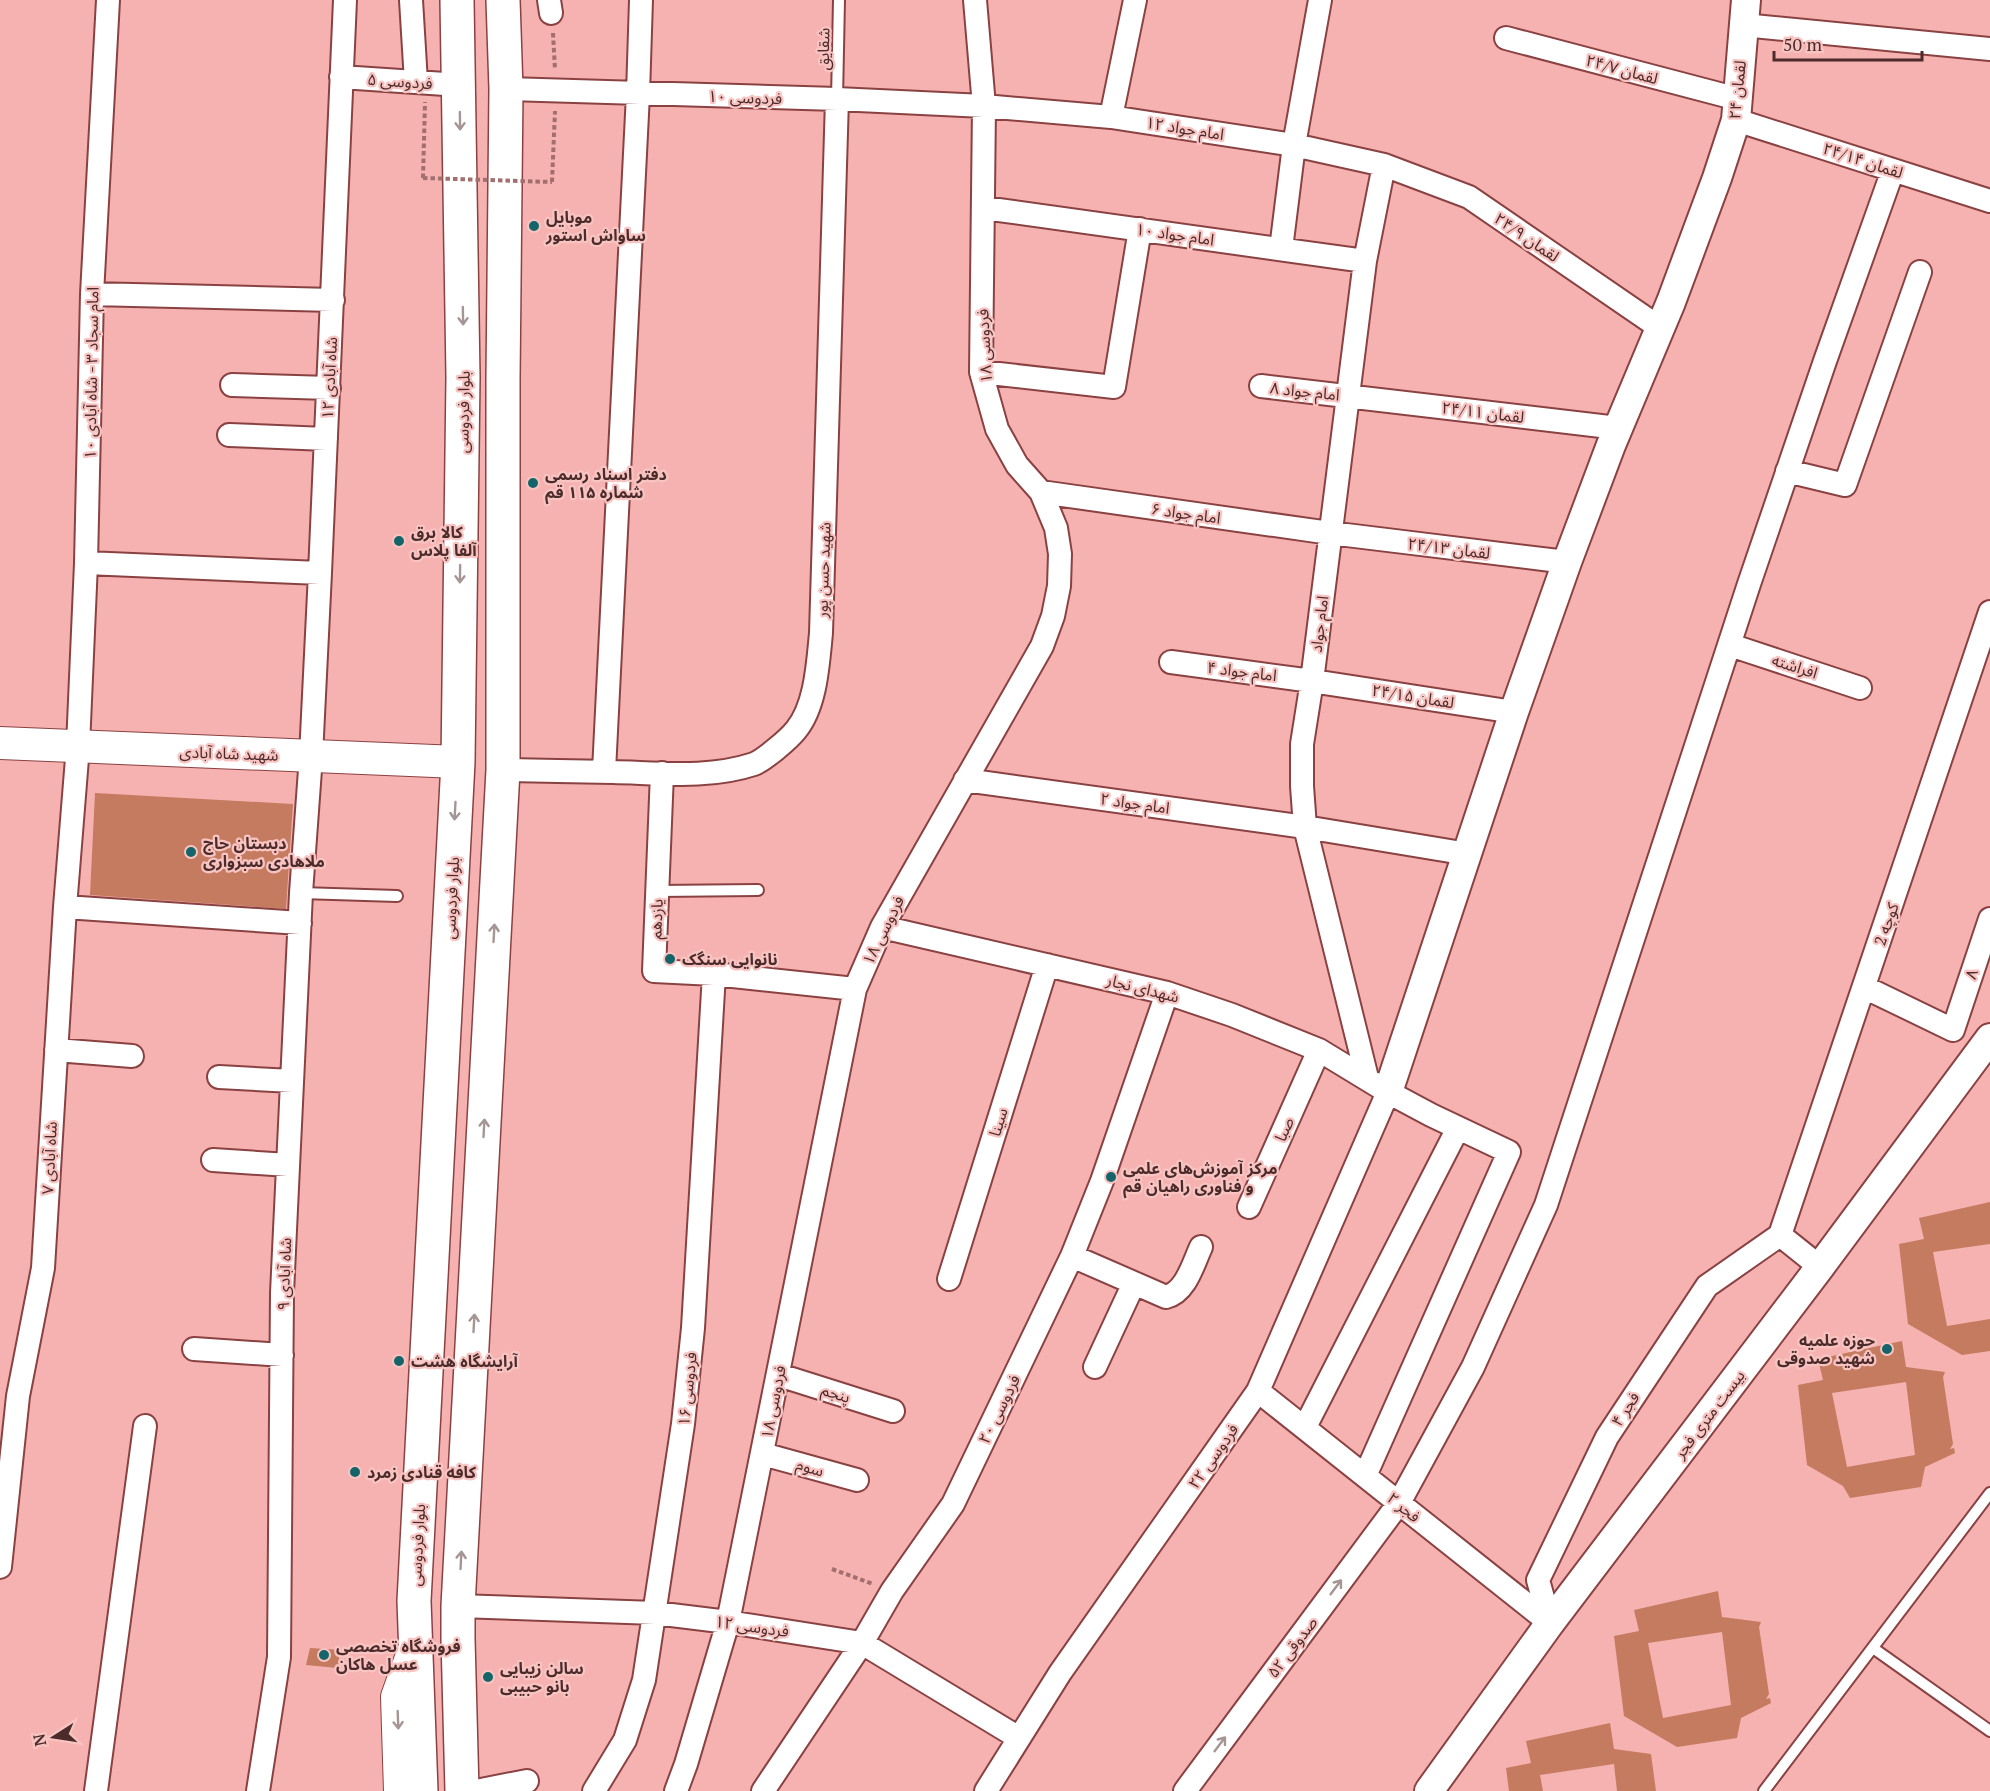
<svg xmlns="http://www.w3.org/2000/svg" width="1990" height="1791" viewBox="0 0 1990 1791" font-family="'PT Serif','Noto Sans Arabic',serif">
	<rect width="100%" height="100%" fill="#f6b2b0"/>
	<path fill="#c47b60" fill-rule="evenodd" d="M95 793 293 804 286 909 90 895Z
		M1990 1202V1244L1933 1252 1947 1326 1990 1319V1351L1962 1355 1908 1324 1899 1244 1924 1239 1919 1218Z
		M1902 1341 1906 1367 1945 1372 1943 1377 1953 1444 1950 1449 1954 1448 1955 1453 1925 1467 1921 1487 1850 1498 1843 1486 1807 1465 1798 1385 1823 1380 1818 1359ZM1906 1382 1915 1455 1847 1467 1832 1393Z
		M1718 1591 1722 1617 1761 1622 1759 1627 1769 1694 1766 1699 1770 1698 1771 1703 1741 1718 1737 1738 1677 1747 1624 1716 1614 1636 1639 1631 1634 1610ZM1722 1632 1731 1705 1663 1718 1648 1643Z
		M310 1648 340 1650 338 1668 306 1665Z
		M1610 1723 1614 1749 1651 1754 1656 1791H1617L1614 1764 1540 1775 1543 1791H1509L1506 1768 1531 1763 1526 1741Z"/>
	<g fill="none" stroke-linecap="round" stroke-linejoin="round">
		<defs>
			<path id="service" d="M837 99 839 0
				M657 891 758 890
				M301 893 397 896
				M1873 1648 1990 1731
				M1764 1791 1990 1493"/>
			<path id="minor" d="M411 0 416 82
				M549 0 551 13
				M1743 25 1990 49
				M1506 38 1738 99
				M341 77 460 85
				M506 89 837 99 984 106 1111 117 1294 145 1384 165 1469 197 1660 328
				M1111 117 1135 0
				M1736 120 1990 201
				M984 208 1365 261
				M1281 249 1294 145 1320 0
				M92 294 333 300
				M981 372 1114 387 1140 229
				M232 385 329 388
				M1261 386 1618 428
				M229 435 326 439
				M1787 471 1845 485 1920 272
				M1041 492 1330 533 1567 562
				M86 563 320 573
				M1730 645 1860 688
				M1171 662 1312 681 1514 712
				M503 770C540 771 576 771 613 772 660 773 709 779 754 764 764 760 789 739 796 730 816 706 818 663 821 633L837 99
				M604 771 638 94 641 0
				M662 773 654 971 714 974 855 989
				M965 780 1305 827 1468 854
				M65 907 300 923
				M882 927 1167 993 1232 1015 1319 1050 1388 1092 1431 1115 1509 1152 1365 1476
				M1864 987 1953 1030 1990 919
				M56 1050 132 1056
				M219 1077 292 1081
				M1367 1078 1305 827 1302 786V744L1312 681 1365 261 1384 165
				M213 1160 288 1165
				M1249 1207 1319 1050
				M1780 1235 1990 612
				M1780 1235 1820 1267
				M1072 1256 1166 1297C1186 1292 1193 1264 1201 1247
				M949 1279 1047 965
				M194 1349 282 1355
				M1095 1367 1134 1283
				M779 1375 893 1411
				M1258 1391 1550 1623
				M1305 1427 1458 1128
				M763 1454 857 1480
				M0 1567 18 1396 43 1268 65 907 78 746 86 563 92 294 108 0
				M458 1606 655 1613 728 1622 862 1643 1019 1738
				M1550 1623 1538 1580 1607 1437 1707 1286 1780 1235
				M96 1791 145 1426
				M258 1791 279 1657 282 1293 301 893 311 756 320 573 345 0
				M476 1791 527 1781
				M594 1791 625 1740 644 1680 683 1424 693 1328 714 974
				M676 1791 686 1764 728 1622 855 989 882 927 1042 646 1053 616 1059 586 1060 554 1056 528 1041 492 1017 465 997 429 981 372 984 106 975 0
				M763 1791 862 1643 892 1591 953 1504 1072 1256 1102 1181 1167 993
				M986 1791 1060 1673 1258 1391 1388 1092
				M1185 1791 1399 1503 1473 1367 1546 1205 1749 584 1825 361 1893 170"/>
			<path id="tertiary" d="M1388 1092 1514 712 1567 562 1611 445 1671 302 1717 178 1736 120 1746 0
				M1429 1791 1550 1623 1820 1267 1990 1038"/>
			<path id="secondary" d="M0 743 458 762
				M400 1791 397 1697 415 1647"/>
			<path id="primary" d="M421 1791 414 1601 458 762 463 377 457 0
				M462 1791 458 1639V1606L503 770V379L506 89 503 0"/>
		</defs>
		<use href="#service" stroke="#8a4142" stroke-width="14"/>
		<use href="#minor" stroke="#8a4142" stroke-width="26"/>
		<use href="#tertiary" stroke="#8a4142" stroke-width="32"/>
		<use href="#secondary" stroke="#8a4142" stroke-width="34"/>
		<use href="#primary" stroke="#8a4142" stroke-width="36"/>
		<path stroke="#a26f6e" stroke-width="4" stroke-dasharray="4.5 3" stroke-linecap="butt" d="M553 33 555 70
			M423 178 425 102
			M552 182 555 111
			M832 1569 873 1584"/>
		<use href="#service" stroke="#fff" stroke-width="10"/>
		<use href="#minor" stroke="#fff" stroke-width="22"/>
		<use href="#tertiary" stroke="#fff" stroke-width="28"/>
		<use href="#secondary" stroke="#fff" stroke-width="32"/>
		<use href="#primary" stroke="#fff" stroke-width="33"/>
		<path stroke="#a26f6e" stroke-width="4" stroke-dasharray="4.5 3" stroke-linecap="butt" d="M423 178 552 182"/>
	</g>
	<defs><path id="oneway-shaft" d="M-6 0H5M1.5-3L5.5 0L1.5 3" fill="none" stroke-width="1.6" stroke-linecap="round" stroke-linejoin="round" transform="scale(1.5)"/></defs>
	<g stroke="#a69595">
		<use href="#oneway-shaft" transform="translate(460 121) rotate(89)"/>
		<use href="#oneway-shaft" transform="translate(463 316) rotate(89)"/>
		<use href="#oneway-shaft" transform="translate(460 574) rotate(91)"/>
		<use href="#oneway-shaft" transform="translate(455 811) rotate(93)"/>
		<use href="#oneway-shaft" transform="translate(494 933) rotate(-87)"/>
		<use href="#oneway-shaft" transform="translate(484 1128) rotate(-87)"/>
		<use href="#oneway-shaft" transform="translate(474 1323) rotate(-87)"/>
		<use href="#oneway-shaft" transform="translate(461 1560) rotate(-87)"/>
		<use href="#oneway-shaft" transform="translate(1336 1587) rotate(-53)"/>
		<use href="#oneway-shaft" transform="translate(398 1720) rotate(88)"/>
		<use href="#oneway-shaft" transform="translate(1220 1744) rotate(-53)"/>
	</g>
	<g fill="#156469" stroke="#f8c4c2" stroke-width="2">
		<circle cx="534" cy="226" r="6"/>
		<circle cx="533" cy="483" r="6"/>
		<circle cx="399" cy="541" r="6"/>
		<circle cx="191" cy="852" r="6"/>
		<circle cx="670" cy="959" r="6"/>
		<circle cx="1111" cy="1177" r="6"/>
		<circle cx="1887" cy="1349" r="6"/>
		<circle cx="399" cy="1361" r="6"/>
		<circle cx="355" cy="1472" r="6"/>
		<circle cx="324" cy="1655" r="6"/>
		<circle cx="488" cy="1677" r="6"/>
	</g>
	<g text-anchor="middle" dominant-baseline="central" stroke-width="4.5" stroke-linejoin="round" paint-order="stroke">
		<g font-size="16" fill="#4c2b2b" stroke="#f8c4c2">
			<text transform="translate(823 49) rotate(-89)">شقایق</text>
			<text transform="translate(1622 69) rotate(15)">لقمان ۲۴/۷</text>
			<text transform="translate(400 81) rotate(4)">فردوسی ۵</text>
			<text transform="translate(1737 90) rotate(-84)">لقمان ۲۴</text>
			<text transform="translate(745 97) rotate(2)">فردوسی ۱۰</text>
			<text transform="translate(1185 128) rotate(9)">امام جواد ۱۲</text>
			<text transform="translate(1863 160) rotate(18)">لقمان ۲۴/۱۴</text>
			<text transform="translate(1175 234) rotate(8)">امام جواد ۱۰</text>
			<text transform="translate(1527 237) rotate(34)">لقمان ۲۴/۹</text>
			<text transform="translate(984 346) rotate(-93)">فردوسی ۱۸</text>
			<text transform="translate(91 373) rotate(-89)">امام سجاد ۳ - شاه آبادی ۱۰</text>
			<text transform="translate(329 378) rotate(-87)">شاه آبادی ۱۲</text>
			<text transform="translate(1305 391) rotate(6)">امام جواد ۸</text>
			<text transform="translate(463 412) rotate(-89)">بلوار فردوسی</text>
			<text transform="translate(1483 412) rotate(7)">لقمان ۲۴/۱۱</text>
			<text transform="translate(1186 513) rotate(8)">امام جواد ۶</text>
			<text transform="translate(1449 548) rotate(7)">لقمان ۲۴/۱۳</text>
			<text transform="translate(823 570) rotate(-88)">شهید حسن پور</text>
			<text transform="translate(1319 624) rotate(-83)">امام جواد</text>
			<text transform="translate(1795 666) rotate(18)">افراشته</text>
			<text transform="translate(1242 671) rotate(7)">امام جواد ۴</text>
			<text transform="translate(1413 696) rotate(9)">لقمان ۲۴/۱۵</text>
			<text transform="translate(229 753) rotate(2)">شهید شاه آبادی</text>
			<text transform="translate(1135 803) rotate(8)">امام جواد ۲</text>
			<text transform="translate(451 898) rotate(-87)">بلوار فردوسی</text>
			<text transform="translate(656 919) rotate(-88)">یازدهم</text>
			<text transform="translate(1886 924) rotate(-71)">کوچه 2</text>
			<text transform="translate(883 930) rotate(-64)">فردوسی ۱۸</text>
			<text transform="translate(1971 974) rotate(-72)">۸</text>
			<text transform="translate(1143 988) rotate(14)">شهدای نجار</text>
			<text transform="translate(998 1122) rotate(-73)">سینا</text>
			<text transform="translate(1284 1129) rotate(-66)">صبا</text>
			<text transform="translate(49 1158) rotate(-87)">شاه آبادی ۷</text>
			<text transform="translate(284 1274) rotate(-88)">شاه آبادی ۹</text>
			<text transform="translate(687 1389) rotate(-84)">فردوسی ۱۶</text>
			<text transform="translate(836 1393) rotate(18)">پنجم</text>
			<text transform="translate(773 1402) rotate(-79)">فردوسی ۱۸</text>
			<text transform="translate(999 1409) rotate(-64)">فردوسی ۲۰</text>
			<text transform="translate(1625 1409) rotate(-57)">فجر ۴</text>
			<text transform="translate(1709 1414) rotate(-53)">بیست متری فجر</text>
			<text transform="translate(1213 1456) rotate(-55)">فردوسی ۲۲</text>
			<text transform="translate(810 1467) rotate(16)">سوم</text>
			<text transform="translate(1404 1507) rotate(39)">فجر ۲</text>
			<text transform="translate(417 1545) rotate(-87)">بلوار فردوسی</text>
			<text transform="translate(752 1626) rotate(8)">فردوسی ۱۲</text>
			<text transform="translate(1292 1647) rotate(-53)">صدوقی ۵۲</text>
		</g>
		<g font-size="16" font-weight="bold" fill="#4c2b2b" stroke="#f8c4c2" text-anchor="start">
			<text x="546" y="217">موبایل<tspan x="546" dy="18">ساواش استور</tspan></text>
			<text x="545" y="474">دفتر اسناد رسمی<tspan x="545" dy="18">شماره ۱۱۵ قم</tspan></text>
			<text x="411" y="532">کالا برق<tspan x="411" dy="18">آلفا پلاس</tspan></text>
			<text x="203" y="843">دبستان حاج<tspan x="203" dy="18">ملاهادی سبزواری</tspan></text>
			<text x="682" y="959">نانوایی سنگک</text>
			<text x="1123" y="1168">مرکز آموزش‌های علمی<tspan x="1123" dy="18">و فناوری راهیان قم</tspan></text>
			<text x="1875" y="1340" text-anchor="end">حوزه علمیه<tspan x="1875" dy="18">شهید صدوقی</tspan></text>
			<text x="411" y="1361">آرایشگاه هشت</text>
			<text x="367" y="1472">کافه قنادی زمرد</text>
			<text x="336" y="1646">فروشگاه تخصصی<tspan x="336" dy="18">عسل هاکان</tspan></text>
			<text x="500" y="1668">سالن زیبایی<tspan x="500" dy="18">بانو حبیبی</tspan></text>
		</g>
	</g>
	<g transform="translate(54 1737) rotate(258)" stroke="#f8c4c2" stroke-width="4.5" paint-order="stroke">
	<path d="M0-4.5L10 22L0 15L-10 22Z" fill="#4c2b2b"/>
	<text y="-9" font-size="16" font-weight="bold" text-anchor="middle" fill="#4c2b2b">N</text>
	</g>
	<path d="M1774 51v9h148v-9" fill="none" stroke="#4c2b2b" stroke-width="3"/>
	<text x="1783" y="51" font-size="18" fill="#4c2b2b" stroke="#f8c4c2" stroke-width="4.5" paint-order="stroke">50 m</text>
</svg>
